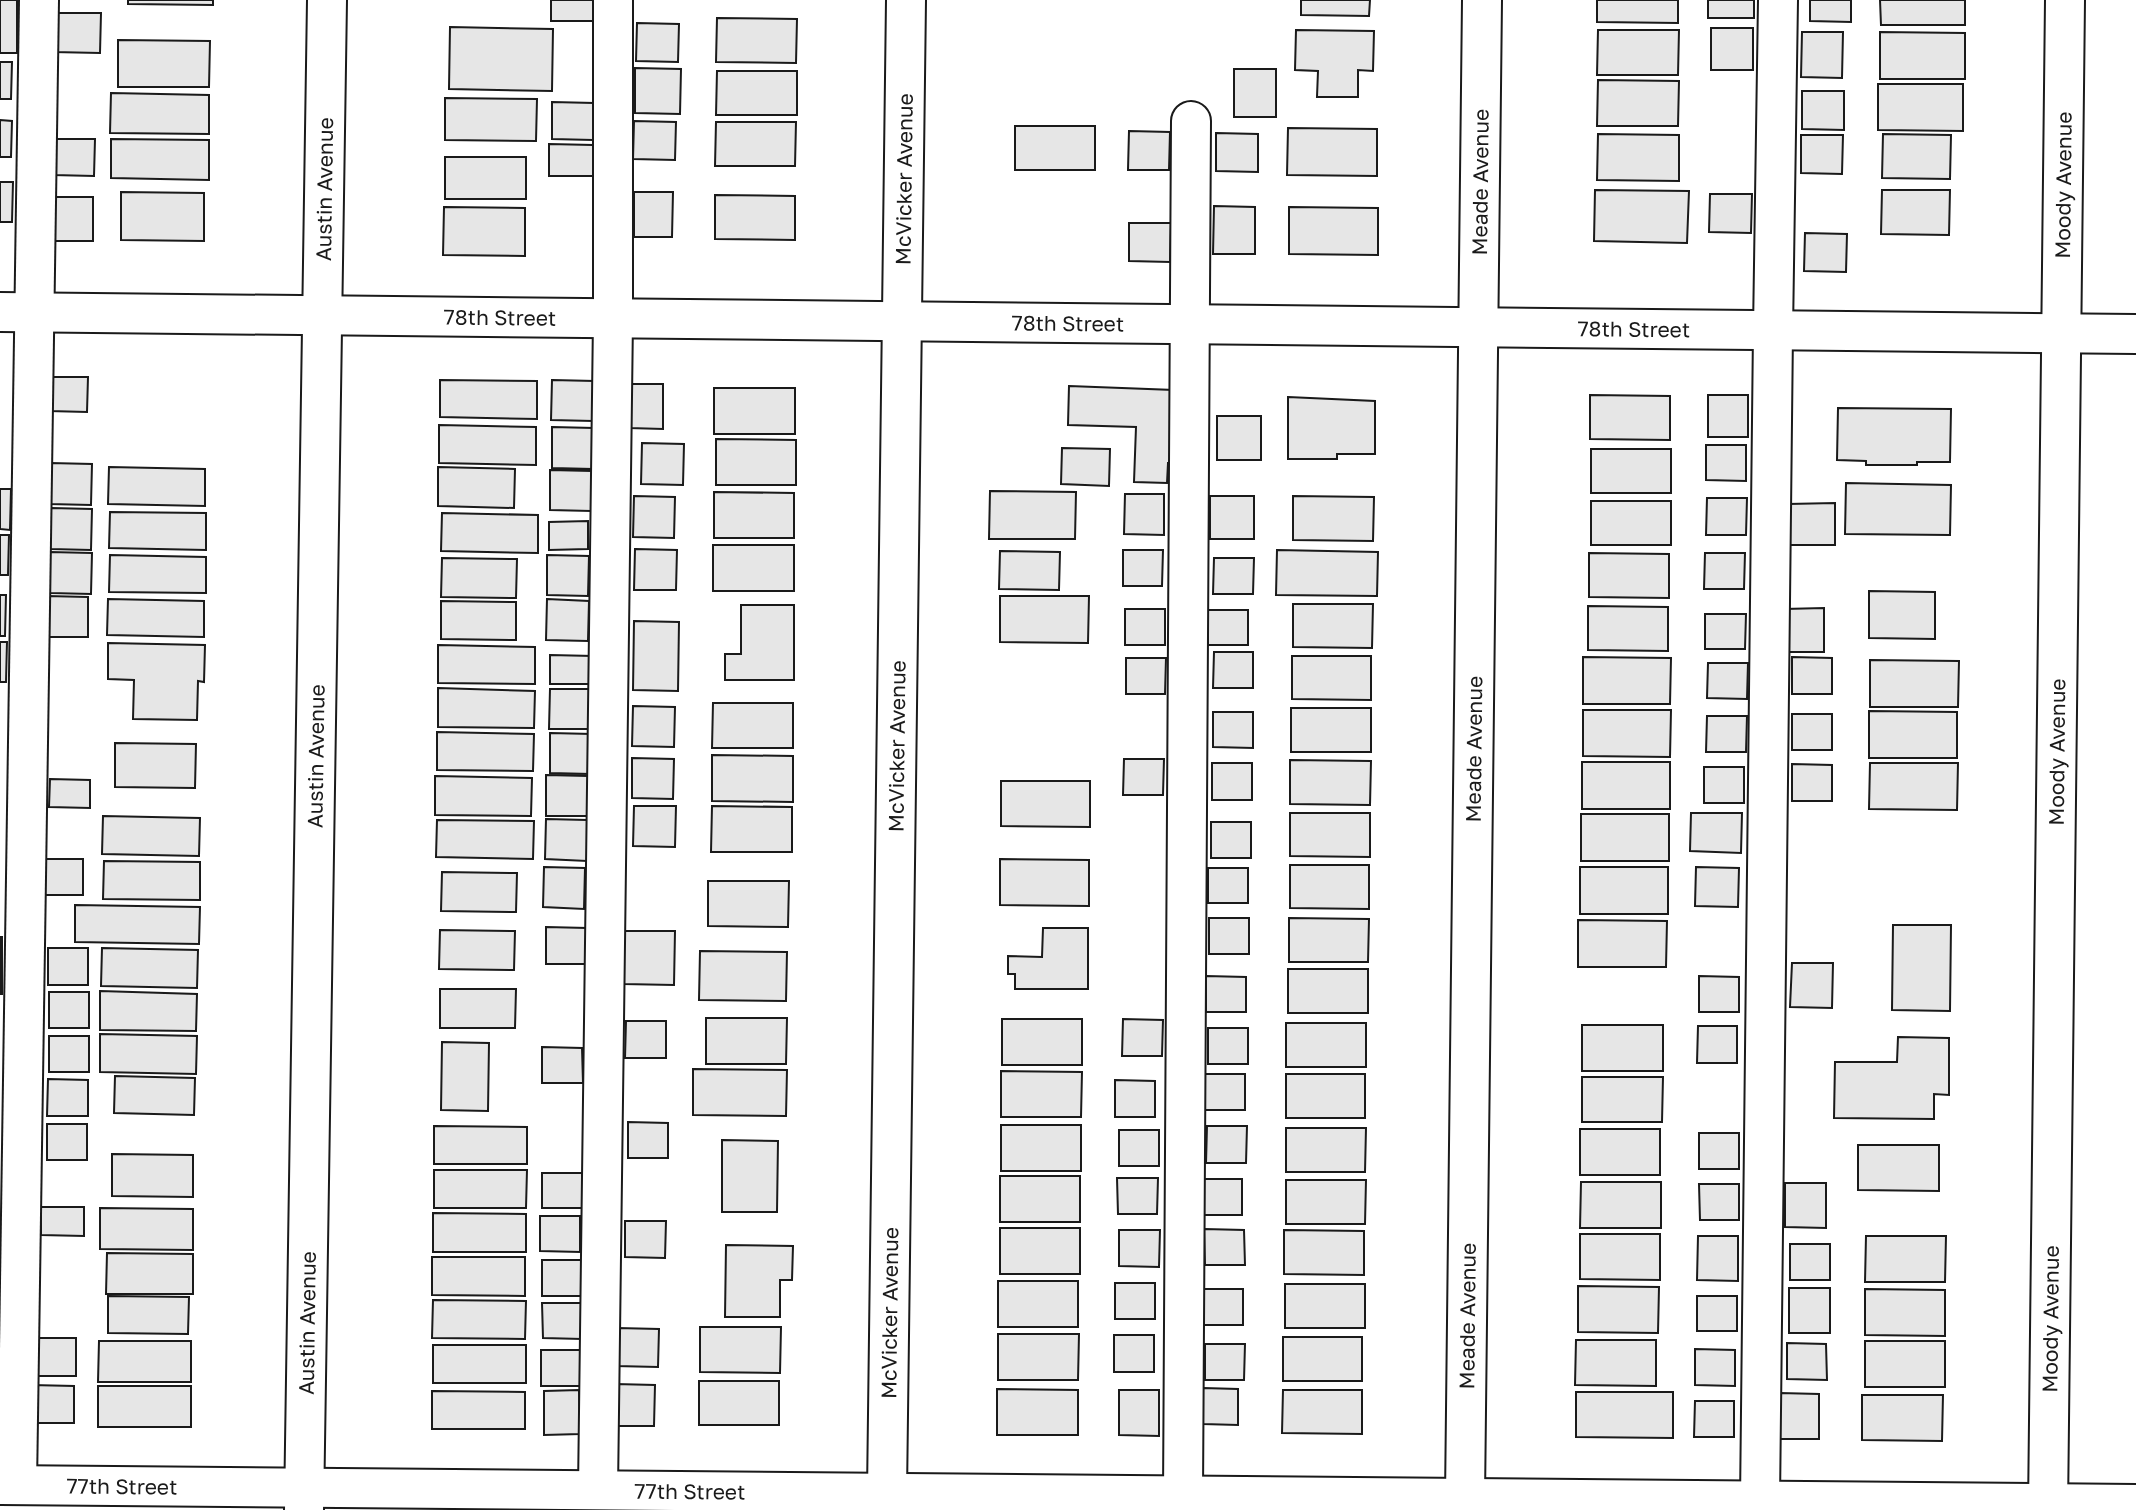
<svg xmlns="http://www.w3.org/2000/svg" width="2136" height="1510" viewBox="0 0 2136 1510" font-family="'Golos Text',sans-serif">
	<rect width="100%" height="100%" fill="#fff"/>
	<path fill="#e6e6e6" stroke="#1a1a1a" stroke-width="2" d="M0 0H17V53H0Z
		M128 0H213V5L128 4Z
		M551 0H596L595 21H551Z
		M1301 0H1370L1369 16 1301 15Z
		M1597 0H1678V23L1597 22Z
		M1708 0H1754V18H1708Z
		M1810 0H1851V22L1810 21Z
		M1880 0H1965V25H1881Z
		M54 13H101L100 53 53 52Z
		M717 18 797 19 796 63 716 62Z
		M637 23 679 24 678 62 636 61Z
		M450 27 553 29 552 91 449 89Z
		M1711 28H1753V70H1711Z
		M1296 30 1374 31 1373 71 1358 70V97H1317L1318 71 1295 70Z
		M1598 30H1679L1678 75H1597Z
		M1802 32H1843L1842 78 1801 77Z
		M1880 32 1965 33V79H1880Z
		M118 40 210 41 209 87H118Z
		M0 62H12L11 99H0Z
		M635 68 681 69 680 114 635 113Z
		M1234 69H1276V117H1234Z
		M717 71H797V115H716Z
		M1598 80 1679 81 1678 126H1597Z
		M1878 84H1963V131L1878 130Z
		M1802 91H1844V130L1802 129Z
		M111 93 209 95V134L110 133Z
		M445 98 537 99 536 141 445 140Z
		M552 102 594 103 593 140 552 139Z
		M0 120 12 121 11 157H0Z
		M634 121 676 122 675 160 633 159Z
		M716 122H796L795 166H715Z
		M1015 126H1095V170H1015Z
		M1288 128 1377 129V176L1287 175Z
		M1129 131 1170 132 1169 170H1128Z
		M1216 133 1258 134V172L1216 171Z
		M1598 134 1679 135V181L1597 180Z
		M1883 134 1951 135 1950 179 1882 178Z
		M1801 135H1843L1842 174 1801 173Z
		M53 139H95L94 176 53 175Z
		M111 139 209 140V180L111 178Z
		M549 144 593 145V176H549Z
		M445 157H526V199H445Z
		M0 182H13L12 222H0Z
		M1595 190 1689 191 1687 243 1594 241Z
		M1882 190H1950L1949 235 1881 234Z
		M121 192 204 193V241L121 240Z
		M634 192H673L672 237H634Z
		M1710 194H1752L1751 233 1709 232Z
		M715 195 795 196V240L715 239Z
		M55 197H93V241H55Z
		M1214 206 1255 207V254H1213Z
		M444 207 525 208V256L443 255Z
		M1289 207 1378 208V255L1289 254Z
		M1129 223H1171L1170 262 1129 261Z
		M1805 233 1847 234 1846 272 1804 271Z
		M49 377H88L87 412 49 411Z
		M440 380 537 381V419L440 417Z
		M552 380 594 381 593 421 551 420Z
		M630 384H663V429L629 428Z
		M1069 386 1174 390 1171 463H1168L1167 483 1134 482 1136 427 1068 425Z
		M714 388H795V434H714Z
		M1590 395 1670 396V440L1590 439Z
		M1708 395H1748V437H1708Z
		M1288 397 1375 401V454H1337V459H1288Z
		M1838 408 1951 409 1950 462H1917V465H1866V461L1837 460Z
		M1217 416H1261V460H1217Z
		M439 425 536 427V465L439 463Z
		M552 427 594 428 593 469 552 468Z
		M716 439 796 440V485H716Z
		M642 443 684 444 683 485 641 484Z
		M1706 445H1746V481L1706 480Z
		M1062 448 1110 449 1109 486 1061 484Z
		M1591 449H1671V493H1591Z
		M50 463 92 464 91 505 49 504Z
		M109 467 205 469V506L108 504Z
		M438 467 515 469 514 508 438 506Z
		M550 470 592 471 591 511 550 510Z
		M1846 483 1951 485 1950 535 1845 534Z
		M0 489H11L10 530 0 529Z
		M990 491 1076 492 1075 539H989Z
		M714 492 794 493V538H714Z
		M1125 494H1164V535L1124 534Z
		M634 496 675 497 674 538 633 537Z
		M1210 496H1254V539H1210Z
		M1293 496 1374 497 1373 541 1293 540Z
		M1707 498H1747L1746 535H1706Z
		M1591 501H1671V545H1591Z
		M1835 503V545H1788V504Z
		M51 508 92 509 91 550 50 549Z
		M110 512 206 513V550L109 548Z
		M442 513 538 515V553L441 551Z
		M588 521V549L549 550V522Z
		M0 535H9L8 575H0Z
		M713 545H794V591H713Z
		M635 549 677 550 676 590H634Z
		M1123 550H1163L1162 586H1123Z
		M1277 550 1378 552 1377 596 1276 595Z
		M1000 551 1060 552 1059 590 999 589Z
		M50 552 92 553 91 594 50 593Z
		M1589 553 1669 554V598L1589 597Z
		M1705 553H1745L1744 589H1704Z
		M110 555 206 557V593L109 592Z
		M547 555 589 556 588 596 547 595Z
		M442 558 517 559 516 598 441 597Z
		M1214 558H1254L1253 594H1213Z
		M1869 591 1935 592V639L1869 638Z
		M0 595H6L5 636H0Z
		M47 596 88 597V637H46Z
		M1000 596H1089L1088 643 1000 642Z
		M108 599 204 601V637L107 635Z
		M547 599 589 601 588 641 546 640Z
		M441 601 516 602V640L441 639Z
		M1293 604H1373L1372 648 1293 647Z
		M741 605H794V680H725V654H741Z
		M1588 606 1668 607V651L1588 650Z
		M1824 608V652H1784V609Z
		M1125 609H1165V645H1125Z
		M1208 610H1248V645H1208Z
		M1705 614H1746L1745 649H1705Z
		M634 621 679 622 678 691 633 690Z
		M0 642H7L6 682H0Z
		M108 643 205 645 204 682 198 681 197 720 133 719 134 680 108 679Z
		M438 645 535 647V684L438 683Z
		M1214 652H1253V688H1213Z
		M550 655 593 656V684H550Z
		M1292 656H1371V700L1292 699Z
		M1583 657 1671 658 1670 704H1583Z
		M1792 657 1832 658V694H1792Z
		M1126 658H1166L1165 694H1126Z
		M1870 660 1959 661 1958 707H1870Z
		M1708 663H1748L1747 699 1707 698Z
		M438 688 535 691 534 728 438 727Z
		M550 689H591V729H549Z
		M713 703H793V748H712Z
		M633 706 675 707 674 747 632 746Z
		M1291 708H1371V752H1291Z
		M1583 710H1671L1670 757 1583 756Z
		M1869 711 1957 712V758H1869Z
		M1213 712H1253V748L1213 747Z
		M1792 714H1832V750H1792Z
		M1707 716H1747L1746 752H1706Z
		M437 732 534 734 533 771 437 770Z
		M550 733 592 734 591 774 550 773Z
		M115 743 196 744 195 788 115 787Z
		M712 755 793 756V802L712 801Z
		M632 758 674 759 673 799 632 798Z
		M1124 759H1164L1163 795H1123Z
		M1290 760 1371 761 1370 805 1290 804Z
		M1582 762H1670V809H1582Z
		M1212 763H1252V800H1212Z
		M1870 763H1958L1957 810 1869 809Z
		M1792 764 1832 765V801H1792Z
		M1704 767H1744V803H1704Z
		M546 775 588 776 587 816H546Z
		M435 776 532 778 531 816 435 815Z
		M50 779 90 780V808L49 807Z
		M1001 781H1090V827L1001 826Z
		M634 806H676L675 847 633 846Z
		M712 806 792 807V852H711Z
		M1290 813H1370V857L1290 856Z
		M1691 813H1742L1741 853 1690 851Z
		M1581 814H1669V861H1581Z
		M103 816 200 818 199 856 102 854Z
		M546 819 587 820V861L545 859Z
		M437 820 534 821 533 859 436 857Z
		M1211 822H1251V858H1211Z
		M43 859H83V895H43Z
		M1000 859 1089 860V906L1000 905Z
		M104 861 200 862V900L103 899Z
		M1290 865H1369V909L1290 908Z
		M544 867 585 868 584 909 543 907Z
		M1580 867H1668V914H1580Z
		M1696 867 1739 868 1738 907 1695 906Z
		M1208 868H1248V903H1208Z
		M442 872 517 873 516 912 441 911Z
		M708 881H789L788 927 708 926Z
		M75 905 200 907 199 944 75 942Z
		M1209 918H1249V954H1209Z
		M1289 918 1369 919 1368 962H1289Z
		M1578 920 1667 921 1666 967H1578Z
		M1893 925H1951L1950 1011 1892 1010Z
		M546 927 587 928 586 964H546Z
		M1043 928H1088V989H1015V974H1008V956L1042 957Z
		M440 930 515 931 514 970 439 969Z
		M623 931H675L674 985 623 984Z
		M0 937H2V994H0Z
		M48 948H88V985H48Z
		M102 948 198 950 197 988 101 986Z
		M700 951 787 952 786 1001 699 1000Z
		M1792 963H1833L1832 1008 1790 1007Z
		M1288 969H1368V1013H1288Z
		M1206 976 1246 977V1012H1206Z
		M1699 976 1739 977V1012H1699Z
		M440 989H516L515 1028H440Z
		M100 991 197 994 196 1031 100 1030Z
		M49 992H89V1028H49Z
		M706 1018H787L786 1064H706Z
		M1002 1019H1082V1065H1002Z
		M1123 1019 1163 1020 1162 1056H1122Z
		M626 1021H666V1058H625Z
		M1286 1023H1366V1067H1286Z
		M1582 1025H1663V1071H1582Z
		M1698 1026H1737V1063H1697Z
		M1208 1028H1248V1064H1208Z
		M100 1034 197 1036 196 1074 100 1072Z
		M49 1036H89V1072H49Z
		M1898 1037 1949 1038V1095L1934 1094V1119L1834 1118 1835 1062H1897Z
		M442 1042 489 1043 488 1111 441 1110Z
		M542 1047 582 1048 583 1083H542Z
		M693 1069 787 1070 786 1116 693 1115Z
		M1001 1071 1082 1072 1081 1117H1001Z
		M1205 1074H1245V1110H1205Z
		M1286 1074H1365V1118H1286Z
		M115 1076 195 1078 194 1115 114 1113Z
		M1582 1077H1663L1662 1122H1582Z
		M48 1079 88 1080V1116H47Z
		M1115 1080 1155 1081V1117H1115Z
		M628 1122 668 1123V1158H628Z
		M47 1124H87V1160H47Z
		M1001 1125H1081V1171H1001Z
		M434 1126 527 1127V1164H434Z
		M1207 1126H1247L1246 1163H1206Z
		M1286 1128H1366L1365 1172H1286Z
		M1580 1129H1660V1175H1580Z
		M1119 1130H1159V1166H1119Z
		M1699 1133H1739V1169H1699Z
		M722 1140 778 1141 777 1212H722Z
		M1858 1145H1939V1191L1858 1190Z
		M112 1154 193 1155V1197L112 1196Z
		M434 1170H527L526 1208H434Z
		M542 1173H582V1208H542Z
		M1000 1176H1080V1222H1000Z
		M1117 1178H1158L1157 1214H1118Z
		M1202 1179H1242V1215H1202Z
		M1286 1180H1366L1365 1224H1286Z
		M1581 1182H1661V1228H1580Z
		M1785 1183H1826V1228L1785 1227Z
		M1699 1184H1739V1220H1700Z
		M41 1207H84V1236L41 1235Z
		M100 1208 193 1209V1250L100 1249Z
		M433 1213 526 1214V1252H433Z
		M540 1216H580V1252L540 1251Z
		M625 1221H666L665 1258 625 1257Z
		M1000 1228H1080V1274H1000Z
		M1204 1229 1244 1230 1245 1265H1205Z
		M1119 1230H1160L1159 1267 1119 1266Z
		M1284 1230 1364 1231V1275L1284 1274Z
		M1580 1234H1660V1280L1580 1279Z
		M1698 1236H1738V1281L1697 1280Z
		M1866 1236H1946L1945 1282H1865Z
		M1790 1244H1830V1280H1790Z
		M726 1245 793 1246 792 1280H780V1317H725Z
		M107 1253 193 1254V1294H106Z
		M432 1257H525V1296L432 1295Z
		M542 1260H582V1296H542Z
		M998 1281H1078V1327H998Z
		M1115 1283H1155V1319H1115Z
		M1285 1284H1365V1328H1285Z
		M1578 1286 1659 1287 1658 1333 1578 1332Z
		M1789 1288H1830V1333H1789Z
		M1203 1289H1243V1325H1203Z
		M1865 1289 1945 1290V1336L1865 1335Z
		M108 1296 189 1297 188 1334 108 1333Z
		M1697 1296H1737V1331H1697Z
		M433 1300 526 1301 525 1339 432 1338Z
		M542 1303H583L582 1339 543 1338Z
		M700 1327H781L780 1373 700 1372Z
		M617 1328 659 1329 658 1367 616 1366Z
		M998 1334H1079L1078 1380H998Z
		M1114 1335H1154V1372H1114Z
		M1283 1337H1362V1381H1283Z
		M34 1338H76V1376H33Z
		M1576 1340H1656V1386L1575 1385Z
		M99 1341H191V1382H98Z
		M1865 1341H1945V1387H1865Z
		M1787 1343 1826 1344 1827 1380 1787 1379Z
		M1205 1344H1245L1244 1380H1205Z
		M433 1345H526V1383H433Z
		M1695 1349 1735 1350V1386L1695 1385Z
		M541 1350H581L582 1386H541Z
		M699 1381H779V1425H699Z
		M615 1384 655 1385 654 1426H614Z
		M31 1385 74 1386V1423H31Z
		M98 1386H191V1427H98Z
		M1203 1388 1238 1389V1425L1203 1424Z
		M997 1389 1078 1390V1435H997Z
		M579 1390 580 1434 544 1435V1391Z
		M1119 1390H1159V1436L1119 1435Z
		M1283 1390H1362V1434L1282 1433Z
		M432 1391 525 1392V1429H432Z
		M1576 1392H1673V1438L1576 1437Z
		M1780 1393 1819 1394V1439H1780Z
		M1862 1395H1943L1942 1441 1862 1440Z
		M1695 1401H1734V1437H1694Z"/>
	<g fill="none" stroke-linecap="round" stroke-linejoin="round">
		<defs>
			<g id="minor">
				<path id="s1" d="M0 312 2136 334"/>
				<path id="s2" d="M0 1485 2136 1504"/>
				<path d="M17 1485 39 0"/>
				<path d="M598 1490 613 319V0"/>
				<path id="s3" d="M887 1493 906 0"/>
				<path d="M1183 1496 1191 121"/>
				<path id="s4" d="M1465 1498 1482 0"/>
				<path d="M1760 1501 1773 331 1778 0"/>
				<path id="s5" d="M304 1510 327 0"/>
				<path id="s6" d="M2048 1510 2065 0"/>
			</g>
		</defs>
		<use href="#minor" stroke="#1a1a1a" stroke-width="42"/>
		<use href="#minor" stroke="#fff" stroke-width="38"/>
	</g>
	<g text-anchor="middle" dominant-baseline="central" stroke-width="5" stroke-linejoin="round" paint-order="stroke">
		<g font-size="21" fill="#1a1a1a" stroke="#fff">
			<text stroke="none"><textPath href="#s3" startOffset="1314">McVicker Avenue</textPath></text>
			<text stroke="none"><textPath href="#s4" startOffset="1316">Meade Avenue</textPath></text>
			<text stroke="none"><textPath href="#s6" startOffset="1325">Moody Avenue</textPath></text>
			<text stroke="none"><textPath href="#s5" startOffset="1321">Austin Avenue</textPath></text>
			<text stroke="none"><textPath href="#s1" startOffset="500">78th Street</textPath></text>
			<text stroke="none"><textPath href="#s1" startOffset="1068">78th Street</textPath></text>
			<text stroke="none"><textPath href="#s1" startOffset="1634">78th Street</textPath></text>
			<text stroke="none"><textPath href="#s3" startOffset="747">McVicker Avenue</textPath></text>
			<text stroke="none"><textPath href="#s4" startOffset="749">Meade Avenue</textPath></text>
			<text stroke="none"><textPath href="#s6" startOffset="758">Moody Avenue</textPath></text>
			<text stroke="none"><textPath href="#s5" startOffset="754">Austin Avenue</textPath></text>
			<text stroke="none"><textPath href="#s3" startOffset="180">McVicker Avenue</textPath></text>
			<text stroke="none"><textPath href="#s4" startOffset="182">Meade Avenue</textPath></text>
			<text stroke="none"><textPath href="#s6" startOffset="191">Moody Avenue</textPath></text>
			<text stroke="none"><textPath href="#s5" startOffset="187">Austin Avenue</textPath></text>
			<text stroke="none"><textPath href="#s2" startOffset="122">77th Street</textPath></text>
			<text stroke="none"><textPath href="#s2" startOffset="690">77th Street</textPath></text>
		</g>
	</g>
</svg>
